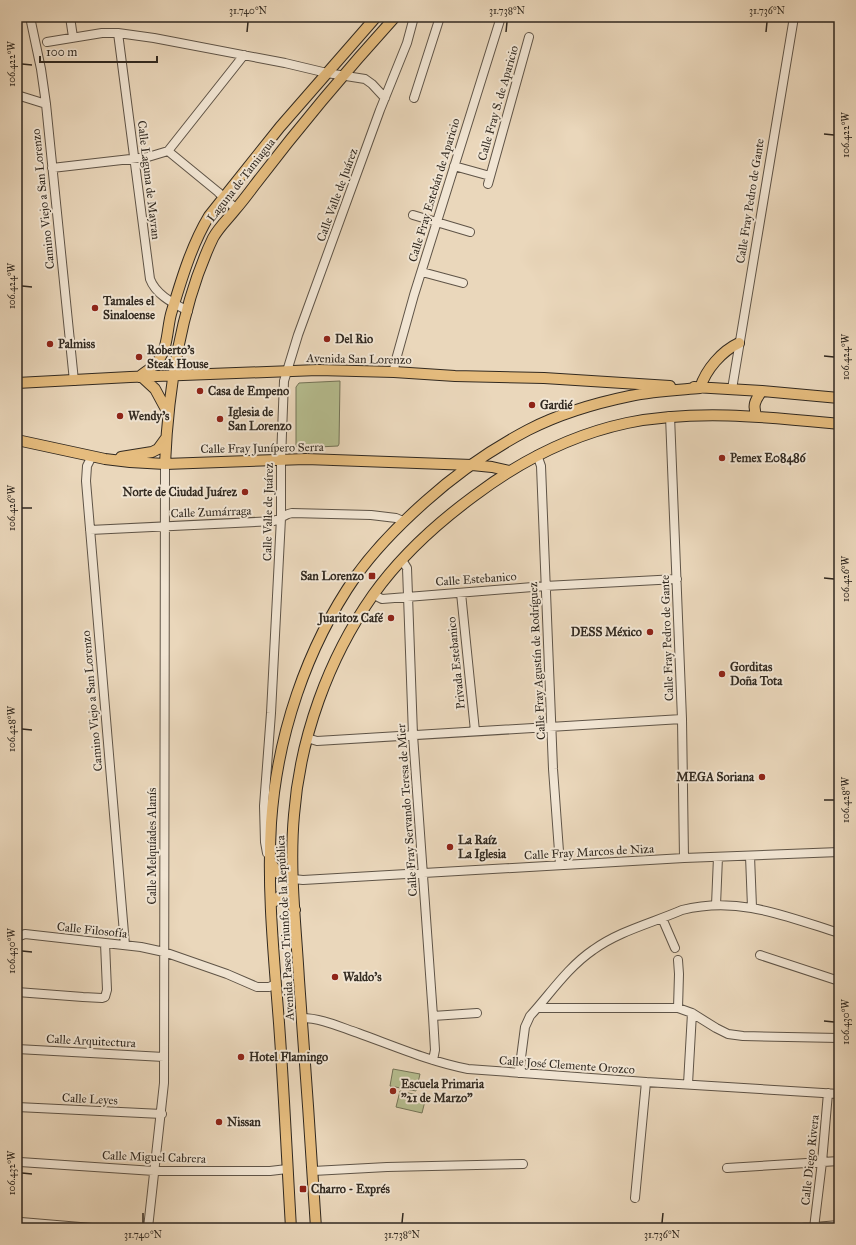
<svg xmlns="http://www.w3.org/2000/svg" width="856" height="1245" viewBox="0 0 856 1245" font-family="'IM FELL Great Primer',serif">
	<rect width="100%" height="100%" fill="#ead7bb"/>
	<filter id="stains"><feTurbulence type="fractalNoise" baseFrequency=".005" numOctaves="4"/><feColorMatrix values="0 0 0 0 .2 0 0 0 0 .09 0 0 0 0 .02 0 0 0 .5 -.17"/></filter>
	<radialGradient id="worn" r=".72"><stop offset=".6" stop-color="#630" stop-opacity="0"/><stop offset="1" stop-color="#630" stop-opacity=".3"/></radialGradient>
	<path fill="#b6be90" stroke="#747458" d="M340 381 339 444 338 446 299 448 296 446V387L299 383Z
		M393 1069 420 1074 416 1091 390 1086Z
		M400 1091 426 1097 422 1113 396 1107Z"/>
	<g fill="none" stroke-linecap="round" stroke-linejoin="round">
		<defs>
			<path id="minor" d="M30 17 41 69 46 104 74 381
				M70 17 73 37
				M118 33 150 279C156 295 173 303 188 311
				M47 42 102 33H118L154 38 285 63 327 73 365 79 372 84 385 98
				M17 95 46 104
				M414 98 440 17
				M168 151 244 55
				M168 151 218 192 236 209
				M454 166 490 176
				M52 168 148 157 168 151
				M488 184 529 37
				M413 215 470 232
				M422 272 463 283
				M394 372 395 363 414 295 501 17
				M732 389 794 17
				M670 416 682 719 684 858
				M537 455 541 466 553 769 560 865
				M92 456 87 466 86 481 125 945
				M90 530 274 521 288 514 292 513 371 515 396 518 403 521
				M402 560 407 568 413 735 433 1016 435 1050 433 1060
				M461 593 475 731
				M374 595 382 599 545 586 677 579
				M307 738 317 741 682 719
				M267 853 265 842 264 806 271 713 281 518V459L284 381 298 335 380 110 407 43 414 17
				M750 856 752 907
				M293 879 303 880 684 858 839 852
				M716 905 718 857
				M662 918 675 948
				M17 937 25 934 141 947 164 952 227 974 257 987H269L276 984
				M760 955 839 981
				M678 960 679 974 678 1008
				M17 992 83 997 102 998 105 997 107 990 105 943
				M538 1008H678L692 1013 716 1028 728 1034 743 1036 839 1038
				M433 1016 477 1013
				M302 1018C321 1018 340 1027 358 1033 394 1046 431 1062 468 1069L646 1082 839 1094
				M17 1049 164 1057
				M519 1073 525 1027 530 1016C550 994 568 967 593 950 619 931 652 923 682 910 739 896 785 916 839 933
				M688 1084 692 1013
				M17 1107 162 1114
				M20 1162 154 1171H270L287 1169
				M727 1168 839 1161
				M313 1171 387 1167 523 1164
				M635 1198 646 1082
				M17 1223 21 1222 92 1228
				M148 1228 164 1083 165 464
				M802 1228 839 1225
				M814 1228 822 1162 828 1093"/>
			<path id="major" d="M139 377C145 372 154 367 158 361 168 348 167 329 171 314 181 281 191 246 209 216L280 127 376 17
				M142 377 155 389 168 413
				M17 383 130 377 318 370 394 372 455 376 544 378 670 386
				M694 387 762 391 839 398
				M700 388C706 369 722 351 739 343
				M757 417C752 406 755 400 762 391
				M17 440 105 459 130 462 165 464 306 459 472 465 492 467 509 471
				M121 457 152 452 158 449 166 438
				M165 464C168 390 181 305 213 238 219 227 228 219 235 210 242 202 248 194 254 186 299 127 346 71 395 17
				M270 861C277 873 279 876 293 879
				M271 904 279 897C288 896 291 903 295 910
				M291 1228C287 1160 284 1091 279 1023 274 957 267 890 271 823 277 736 306 648 356 576 376 548 400 524 426 501 456 474 492 449 528 430 559 414 596 403 630 396 653 391 677 390 700 388
				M316 1228C311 1145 305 1063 299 980 296 926 289 870 294 815 300 738 328 659 373 595 400 557 436 524 474 496 519 462 571 435 627 423 697 409 768 417 839 424"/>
		</defs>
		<use href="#minor" stroke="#5f5447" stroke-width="10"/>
		<use href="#major" stroke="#312920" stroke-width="12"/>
		<use href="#minor" stroke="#f1e5d3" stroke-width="8"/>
		<use href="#major" stroke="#e5bc7e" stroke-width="10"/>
	</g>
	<path fill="none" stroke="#312920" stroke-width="1.5" d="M247 32 248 22M506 32 507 22M766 32 767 22M22 64 32 65M824 134 834 135M22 286 32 287M824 356 834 357M22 508H32M824 578 834 579M22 729 32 730M824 800H834M22 951 32 952M824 1021 834 1022M22 1173 32 1174M143 1223V1213M402 1223 403 1213M662 1223 663 1213"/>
	<g fill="#8f2418" stroke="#f1e5d3" stroke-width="1.5">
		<circle cx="95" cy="308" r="4"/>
		<circle cx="327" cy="339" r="4"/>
		<circle cx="50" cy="344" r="4"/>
		<circle cx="139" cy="357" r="4"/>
		<circle cx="200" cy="391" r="4"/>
		<circle cx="532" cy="405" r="4"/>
		<circle cx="120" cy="416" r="4"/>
		<circle cx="220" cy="419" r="4"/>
		<circle cx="722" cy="458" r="4"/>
		<circle cx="245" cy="492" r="4"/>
		<rect x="368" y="572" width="8" height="8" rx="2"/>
		<circle cx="391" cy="618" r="4"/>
		<circle cx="650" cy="632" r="4"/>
		<circle cx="722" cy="674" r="4"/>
		<circle cx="762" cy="777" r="4"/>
		<circle cx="450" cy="847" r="4"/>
		<circle cx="335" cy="977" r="4"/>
		<circle cx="241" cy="1057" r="4"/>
		<circle cx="393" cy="1091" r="4"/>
		<circle cx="219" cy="1122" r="4"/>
		<rect x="299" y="1185" width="8" height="8" rx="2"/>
	</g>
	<g text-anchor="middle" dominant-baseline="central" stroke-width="4" stroke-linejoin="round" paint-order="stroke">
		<g font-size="12" fill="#312920" stroke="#f1e5d3">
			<text transform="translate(498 103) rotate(-74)">Calle Fray S. de Aparicio</text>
			<text transform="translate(149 180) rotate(83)">Calle Laguna de Mayran</text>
			<text transform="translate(241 180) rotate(-52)">Laguna de Tamiagua</text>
			<text transform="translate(434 190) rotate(-73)">Calle Fray Estebán de Aparicio</text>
			<text transform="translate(337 195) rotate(-70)">Calle Valle de Juárez</text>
			<text transform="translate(43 199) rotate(-96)">Camino Viejo a San Lorenzo</text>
			<text transform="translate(750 201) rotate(-81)">Calle Fray Pedro de Gante</text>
			<text transform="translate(359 359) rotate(1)">Avenida San Lorenzo</text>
			<text transform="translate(262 448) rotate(-1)">Calle Fray Junípero Serra</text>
			<text transform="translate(211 512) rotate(-2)">Calle Zumárraga</text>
			<text transform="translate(268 512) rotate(-89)">Calle Valle de Juárez</text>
			<text transform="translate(476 579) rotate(-4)">Calle Estebanico</text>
			<text transform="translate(667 638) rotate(-92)">Calle Fray Pedro de Gante</text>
			<text transform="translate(537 661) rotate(-93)">Calle Fray Agustín de Rodríguez</text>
			<text transform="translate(456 663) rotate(-96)">Privada Estebanico</text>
			<text transform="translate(92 701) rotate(-95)">Camino Viejo a San Lorenzo</text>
			<text transform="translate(407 810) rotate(-94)">Calle Fray Servando Teresa de Mier</text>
			<text transform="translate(152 846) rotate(-90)">Calle Melquíades Alanís</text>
			<text transform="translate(589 852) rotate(-3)">Calle Fray Marcos de Niza</text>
			<text transform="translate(285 928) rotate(-93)">Avenida Paseo Triunfo de la República</text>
			<text transform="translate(92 930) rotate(6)">Calle Filosofía</text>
			<text transform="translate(91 1041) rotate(3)">Calle Arquitectura</text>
			<text transform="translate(567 1065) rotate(4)">Calle José Clemente Orozco</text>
			<text transform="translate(90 1099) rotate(3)">Calle Leyes</text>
			<text transform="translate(154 1157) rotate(2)">Calle Miguel Cabrera</text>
			<text transform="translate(810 1160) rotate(-84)">Calle Diego Rivera</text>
		</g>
		<g font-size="12" font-weight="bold" fill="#312920" stroke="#f1e5d3" text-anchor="start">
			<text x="103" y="301">Tamales el<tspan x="103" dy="14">Sinaloense</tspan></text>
			<text x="335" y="339">Del Rio</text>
			<text x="58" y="344">Palmiss</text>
			<text x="147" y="350">Roberto's<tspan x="147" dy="14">Steak House</tspan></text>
			<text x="208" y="391">Casa de Empeno</text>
			<text x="540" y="405">Gardié</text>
			<text x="228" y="412">Iglesia de<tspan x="228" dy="14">San Lorenzo</tspan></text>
			<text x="128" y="416">Wendy's</text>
			<text x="730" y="458">Pemex E08486</text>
			<text x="237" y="492" text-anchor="end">Norte de Ciudad Juárez</text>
			<text x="364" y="576" text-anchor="end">San Lorenzo</text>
			<text x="383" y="618" text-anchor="end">Juaritoz Café</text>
			<text x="642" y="632" text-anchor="end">DESS México</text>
			<text x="730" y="667">Gorditas<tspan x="730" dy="14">Doña Tota</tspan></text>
			<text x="754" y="777" text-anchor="end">MEGA Soriana</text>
			<text x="458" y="840">La Raíz<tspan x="458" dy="14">La Iglesia</tspan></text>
			<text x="343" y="977">Waldo's</text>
			<text x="249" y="1057">Hotel Flamingo</text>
			<text x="401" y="1084">Escuela Primaria<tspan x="401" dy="14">"21 de Marzo"</tspan></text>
			<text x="227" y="1122">Nissan</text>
			<text x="311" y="1189">Charro - Exprés</text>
		</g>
	</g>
	<rect width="856" height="1245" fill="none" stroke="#ead7bb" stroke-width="44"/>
	<path d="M40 56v6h117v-6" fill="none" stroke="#312920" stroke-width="2"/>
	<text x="46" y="56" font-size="12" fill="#312920" stroke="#f1e5d3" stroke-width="3" paint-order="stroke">100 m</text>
	<rect x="22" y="22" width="812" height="1201" fill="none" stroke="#312920" stroke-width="1.5"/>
	<g font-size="10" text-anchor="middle" fill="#312920">
		<text x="248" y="14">31.740°N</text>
		<text x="507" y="14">31.738°N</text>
		<text x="767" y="14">31.736°N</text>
		<text transform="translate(11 64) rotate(-90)" y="4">106.422°W</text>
		<text transform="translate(845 135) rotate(-90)" y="4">106.422°W</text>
		<text transform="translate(11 286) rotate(-90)" y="4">106.424°W</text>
		<text transform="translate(845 357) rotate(-90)" y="4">106.424°W</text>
		<text transform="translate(11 508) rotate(-90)" y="4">106.426°W</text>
		<text transform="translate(845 579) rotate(-90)" y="4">106.426°W</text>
		<text transform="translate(11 729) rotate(-90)" y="4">106.428°W</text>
		<text transform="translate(845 800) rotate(-90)" y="4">106.428°W</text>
		<text transform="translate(11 951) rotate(-90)" y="4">106.430°W</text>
		<text transform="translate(845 1022) rotate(-90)" y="4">106.430°W</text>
		<text transform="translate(11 1173) rotate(-90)" y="4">106.432°W</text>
		<text x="143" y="1238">31.740°N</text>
		<text x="402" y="1238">31.738°N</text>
		<text x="662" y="1238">31.736°N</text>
	</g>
	<rect width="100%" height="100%" filter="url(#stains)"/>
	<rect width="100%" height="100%" fill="url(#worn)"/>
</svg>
